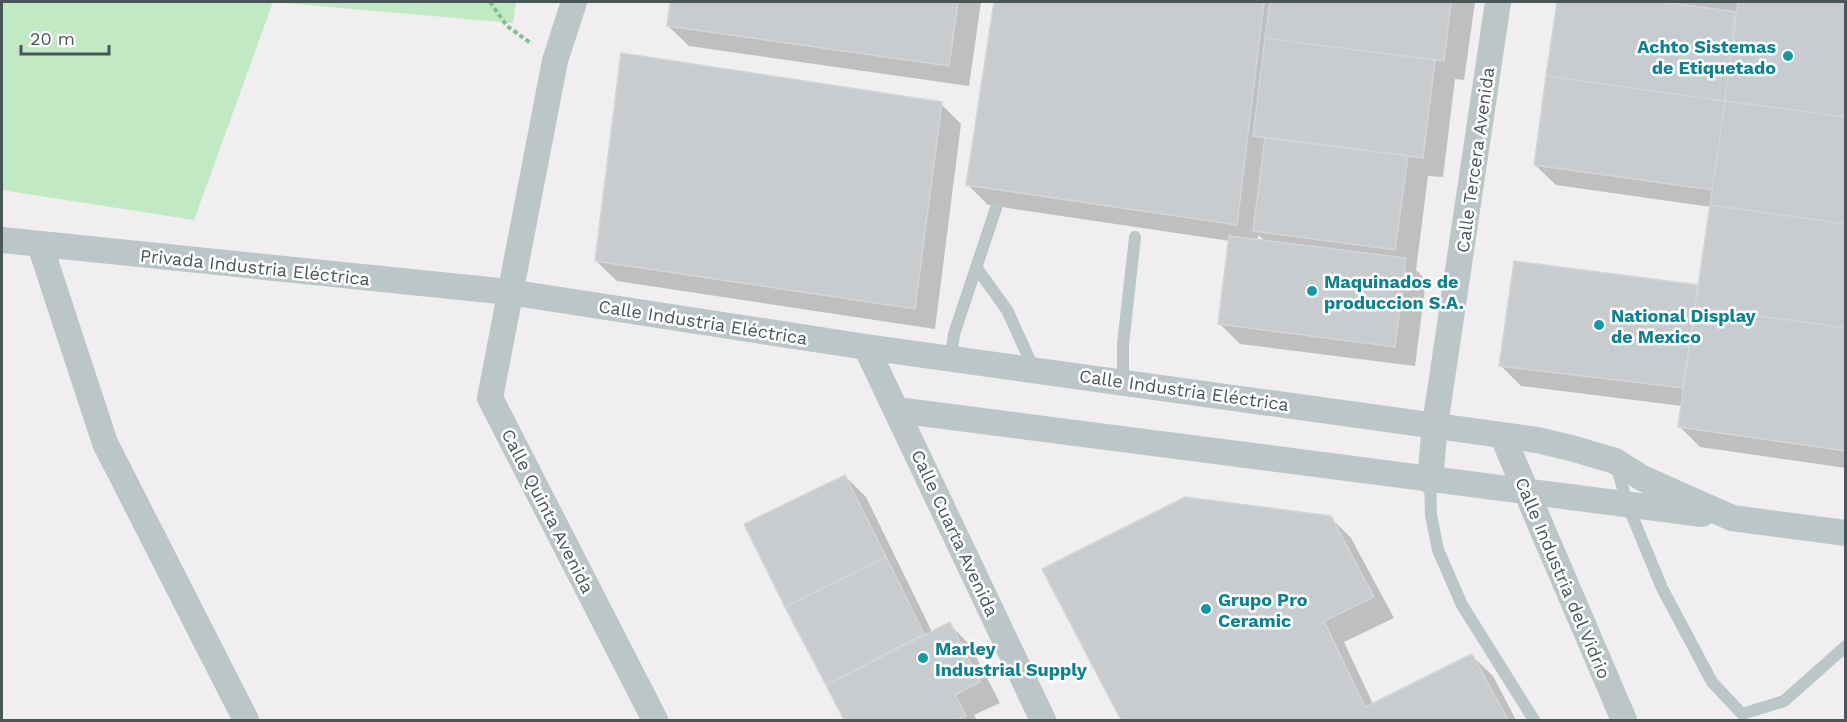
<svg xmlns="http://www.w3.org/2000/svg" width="1847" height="722" viewBox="0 0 1847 722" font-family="'Work Sans',sans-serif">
	<rect width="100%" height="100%" fill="#f0eeee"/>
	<path fill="#c1e9c4" d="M2 2H516L513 23 273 2 194 220 2 190Z"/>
	<path fill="#0003" fill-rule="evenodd" d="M672 2H981L969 86 689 46 668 26Z
		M995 2H1475L1464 80 1455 79 1443 177 1428 176 1416 270 1426 280 1415 366 1240 344 1219 323 1230 241 988 205 968 185ZM1258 235 1266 242 1258 241Z
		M1558 2H1846V468L1700 447 1680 427 1682 406 1521 386 1501 366 1515 263 1699 286 1711 207 1556 185 1535 165Z
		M941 104 961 124 935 329 617 281 596 261Z
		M845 476 866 497 932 632 949 624 970 645 1000 703 974 715 977 720H846L746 525Z
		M1330 517 1351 538 1394 618 1344 642 1373 704 1472 656 1493 676 1516 720H1123L1044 569Z"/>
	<path fill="#c8cccf" stroke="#d2d6d8" stroke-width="1.5" d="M670 2H958L949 66 667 26Z
		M994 2H1264L1237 225 966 185Z
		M1270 2H1451L1444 61 1265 38Z
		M1557 2H1664L1736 12 1725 101 1546 76Z
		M1738 2H1846V117L1725 101Z
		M1265 38 1435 60 1423 158 1253 136Z
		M621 53 942 102 915 309 595 261Z
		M1546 76 1725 101 1712 190 1534 165Z
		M1725 101 1846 117V224L1710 205Z
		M1265 137 1408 156 1395 250 1253 231Z
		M1710 205 1846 224V328L1695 307Z
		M1229 236 1406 258 1395 347 1218 324Z
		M1514 261 1698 285 1683 388 1499 366Z
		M1695 307 1846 328V451L1678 427Z
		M845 475 886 557 785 607 744 524Z
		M1185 497 1331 516 1374 597 1324 621 1365 707 1472 654 1508 720H1121L1042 569Z
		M886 557 924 634 826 685 785 607Z
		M950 622 980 682 955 695 966 716 958 720H844L826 685Z"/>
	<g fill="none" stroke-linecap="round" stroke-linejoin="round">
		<path stroke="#7dc28b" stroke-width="4" stroke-dasharray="4.5 3" stroke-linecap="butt" d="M490 2 507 26 532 44"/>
		<path stroke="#bbc6c8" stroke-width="12" d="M976 267 1007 310 1034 369
			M951 357 954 334 996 208
			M1123 382V344L1135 237
			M1616 465 1628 506 1662 588 1712 682 1742 714 1784 701 1846 646
			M1430 481 1431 515 1438 550 1462 605 1534 720"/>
		<path stroke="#bbc6c8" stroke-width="26" d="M574 2 555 61 490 398 655 720
			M2 240 509 292 866 347 1537 440 1571 448 1615 461 1642 478 1732 518 1846 533
			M40 245 105 443 246 720
			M866 347 1043 720
			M897 410 1702 514
			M1502 435 1624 720
			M1430 481 1435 425 1498 2"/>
	</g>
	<g fill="#0f9aa8" stroke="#fff" stroke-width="2">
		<circle cx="1788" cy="56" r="6"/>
		<circle cx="1312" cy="291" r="6"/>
		<circle cx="1599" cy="325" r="6"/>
		<circle cx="1206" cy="609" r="6"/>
		<circle cx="923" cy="658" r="6"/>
	</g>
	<g text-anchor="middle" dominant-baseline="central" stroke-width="5" stroke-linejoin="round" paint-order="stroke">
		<g font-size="18" font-weight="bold" fill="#0d838f" stroke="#fff" text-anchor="start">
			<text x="1776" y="46" text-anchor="end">Achto Sistemas<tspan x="1776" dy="21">de Etiquetado</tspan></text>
			<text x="1324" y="281">Maquinados de<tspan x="1324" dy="21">produccion S.A.</tspan></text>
			<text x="1611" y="315">National Display<tspan x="1611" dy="21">de Mexico</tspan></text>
			<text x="1218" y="599">Grupo Pro<tspan x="1218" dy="21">Ceramic</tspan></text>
			<text x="935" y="648">Marley<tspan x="935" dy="21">Industrial Supply</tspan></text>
		</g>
		<g font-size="18" fill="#485658" stroke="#fff">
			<text transform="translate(1475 160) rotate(-82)">Calle Tercera Avenida</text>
			<text transform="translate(255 267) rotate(6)">Privada Industria Eléctrica</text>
			<text transform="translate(703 322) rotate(9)">Calle Industria Eléctrica</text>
			<text transform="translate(1184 390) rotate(8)">Calle Industria Eléctrica</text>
			<text transform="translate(548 511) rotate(63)">Calle Quinta Avenida</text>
			<text transform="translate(955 533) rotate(65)">Calle Cuarta Avenida</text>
			<text transform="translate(1563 578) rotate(67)">Calle Industria del Vidrio</text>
		</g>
	</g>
	<rect width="1847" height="722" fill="none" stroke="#485658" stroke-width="6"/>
	<path d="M21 45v9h88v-9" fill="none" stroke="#485658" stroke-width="3"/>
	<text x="30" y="45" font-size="18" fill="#485658" stroke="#ffffff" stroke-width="4.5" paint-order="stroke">20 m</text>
</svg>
